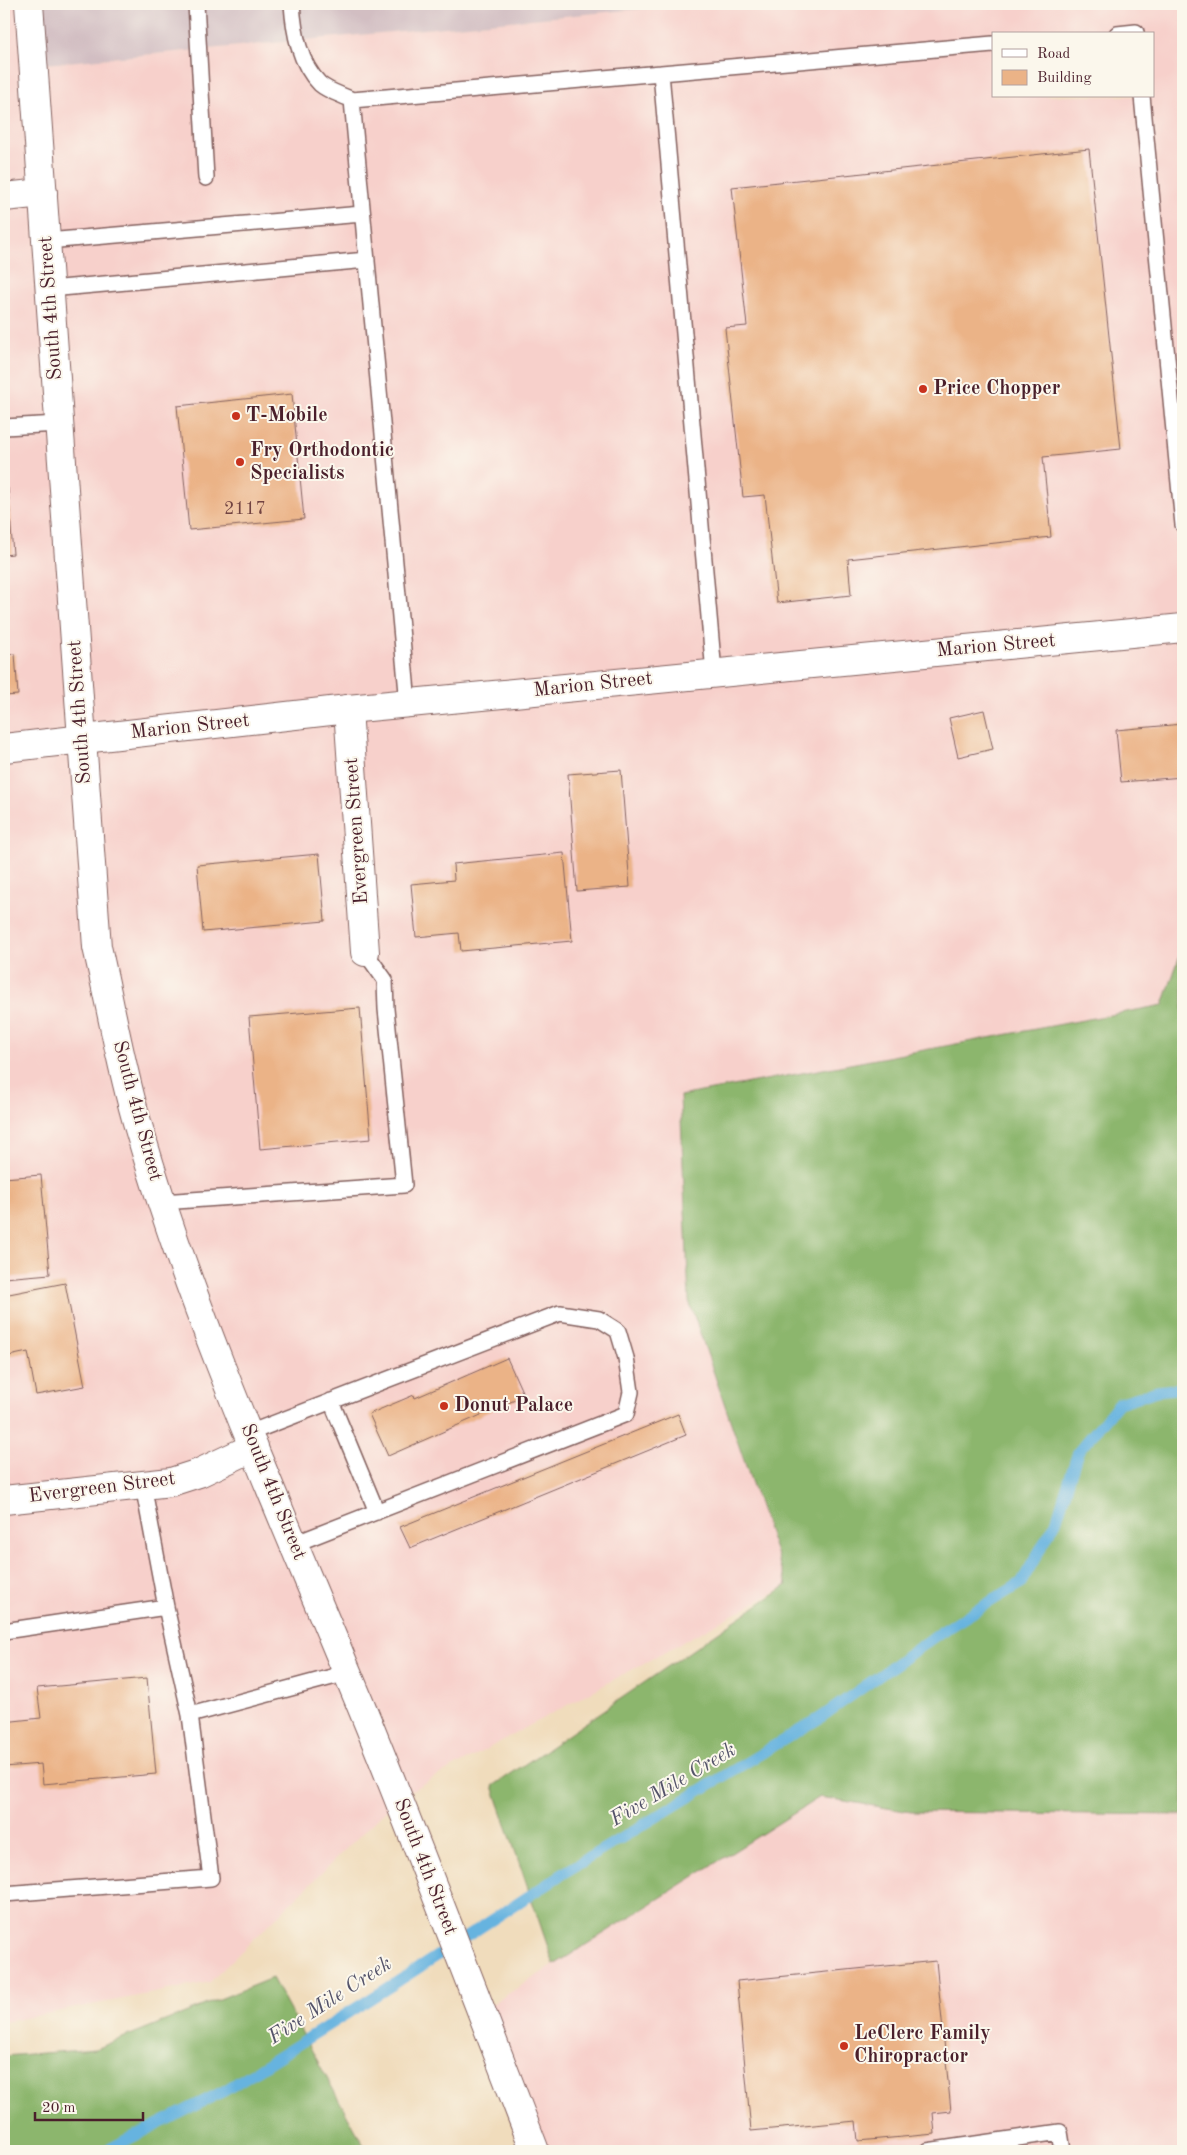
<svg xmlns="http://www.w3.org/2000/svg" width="1187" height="2155" viewBox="0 0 1187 2155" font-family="'Old Standard TT',serif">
	<rect width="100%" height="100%" fill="#fbf7ec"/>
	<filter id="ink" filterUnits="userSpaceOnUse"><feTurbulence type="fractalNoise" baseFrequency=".02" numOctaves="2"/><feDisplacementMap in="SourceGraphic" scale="10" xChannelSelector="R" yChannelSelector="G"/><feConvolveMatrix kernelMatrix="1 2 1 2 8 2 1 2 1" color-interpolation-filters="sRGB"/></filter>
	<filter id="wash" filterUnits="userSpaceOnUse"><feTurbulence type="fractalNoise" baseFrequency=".0096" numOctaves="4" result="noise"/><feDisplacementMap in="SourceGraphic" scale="20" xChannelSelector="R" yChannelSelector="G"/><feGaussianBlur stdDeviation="1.12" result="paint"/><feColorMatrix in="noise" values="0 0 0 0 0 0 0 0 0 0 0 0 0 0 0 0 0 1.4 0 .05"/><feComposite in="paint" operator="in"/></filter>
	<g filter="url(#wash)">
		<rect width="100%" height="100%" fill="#f0dcbc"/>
		<path fill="#f7d0cb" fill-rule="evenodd" d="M4 4H29L34 65 693 4H1183V946L1164 1005 680 1096 689 1301 787 1585 399 1797 210 1982 4 2022ZM993 34H1153V96H993Z
			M820 1797 911 1812 1183 1815V2151H535L481 2011Z"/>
		<path fill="#d2bec2" d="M29 4H693L34 65Z"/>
		<path fill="#8cb66d" stroke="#6b6a4c" d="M1183 946V1815L911 1812 820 1797 554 1965 493 1786 787 1585 689 1301 680 1096 1163 1005Z
			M272 1978 367 2151H4V2056L95 2049Z"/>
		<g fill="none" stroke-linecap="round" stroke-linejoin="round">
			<path stroke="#66b3df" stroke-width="11" d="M105 2151 224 2091 394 1984 567 1871 820 1718 941 1632 1021 1583 1056 1522 1078 1452 1119 1403 1157 1391 1183 1388"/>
		</g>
		<g id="blocks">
			<path fill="#ebb387" d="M1089 149 1121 449 1043 457 1051 537 848 559 851 595 777 603 765 495 743 497 725 328 747 326 732 187Z
				M292 394 304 519 189 530 177 406Z
				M4 488H8L13 554 4 555Z
				M15 654 18 695 4 696V655Z
				M984 710 993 749 958 757 949 718Z
				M1183 724V777L1121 782 1116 730Z
				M621 770 630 887 577 891 568 774Z
				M564 853 572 941 461 951 459 933 416 937 411 884 454 880 453 864Z
				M319 854 325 921 203 932 197 865Z
				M360 1008 371 1139 260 1149 249 1017Z
				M41 1175 50 1274 4 1278V1178Z
				M65 1283 85 1386 36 1395 28 1352 4 1357V1295Z
				M507 1358 524 1396 388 1456 369 1414 414 1395 415 1398Z
				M678 1414 686 1435 410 1548 400 1527Z
				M147 1678 156 1774 43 1784 41 1764 4 1767V1722L41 1718 37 1688Z
				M936 1961 951 2111 933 2113 935 2134 858 2141 856 2121 751 2131 737 1981Z"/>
		</g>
	</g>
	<g filter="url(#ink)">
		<use href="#blocks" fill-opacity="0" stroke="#84615e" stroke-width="1"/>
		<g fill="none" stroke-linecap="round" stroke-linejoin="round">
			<defs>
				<path id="lane" d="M196 4 206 178
					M292 4C294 32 299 63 320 84 328 91 342 95 352 100
					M1117 34 1136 32V34
					M661 73 714 673
					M1142 96 1183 525
					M47 241 362 214
					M50 289 367 260
					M4 427 59 424
					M408 703 352 100 993 44
					M162 1202 404 1185 386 1009 385 980 365 952
					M331 1401 377 1512
					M249 1433 560 1313 599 1319 618 1331 626 1358 631 1392 626 1414 294 1544
					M143 1485 166 1607 190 1715 347 1673
					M4 1631 166 1607
					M4 1894 211 1878 190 1715
					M927 2151 1060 2132 1063 2151"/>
				<path id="street" d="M4 197 43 193
					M348 709 365 952
					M4 1500 171 1482 199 1473 254 1447"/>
				<path id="secondary" d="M4 748 348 709 1183 628"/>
				<path id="highway" d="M29 4 97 947C111 1007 121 1069 139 1129 197 1329 285 1520 364 1713 423 1858 479 2005 535 2151"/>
			</defs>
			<use href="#lane" stroke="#84615e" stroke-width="18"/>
			<use href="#street" stroke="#84615e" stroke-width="30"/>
			<use href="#secondary" stroke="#84615e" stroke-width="30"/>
			<use href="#highway" stroke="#84615e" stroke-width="30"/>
			<use href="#lane" stroke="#fff" stroke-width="15"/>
			<use href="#street" stroke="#fff" stroke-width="28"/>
			<use href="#secondary" stroke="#fff" stroke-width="28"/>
			<use href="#highway" stroke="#fff" stroke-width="28"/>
		</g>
	</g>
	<g fill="#c8321e" stroke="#fbf7ec" stroke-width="2">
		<circle cx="923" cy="389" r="5"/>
		<circle cx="236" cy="416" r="5"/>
		<circle cx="240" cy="462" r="5"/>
		<circle cx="444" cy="1406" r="5"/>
		<circle cx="844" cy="2046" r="5"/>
	</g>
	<g text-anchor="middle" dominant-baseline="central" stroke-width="4" stroke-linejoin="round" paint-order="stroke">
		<g font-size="18" fill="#724442">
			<text x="245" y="509">2117</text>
		</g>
		<g font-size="20" fill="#4a1f2b" stroke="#fbf7ec">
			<text transform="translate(51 308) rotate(-94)">South 4th Street</text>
			<text transform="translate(996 646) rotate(-5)">Marion Street</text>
			<text transform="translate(593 685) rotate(-6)">Marion Street</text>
			<text transform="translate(80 712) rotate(-94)">South 4th Street</text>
			<text transform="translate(190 727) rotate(-6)">Marion Street</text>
			<text transform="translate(357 831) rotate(-94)">Evergreen Street</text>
			<text transform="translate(137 1111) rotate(75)">South 4th Street</text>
			<text transform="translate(102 1488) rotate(-7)">Evergreen Street</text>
			<text transform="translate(273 1492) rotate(68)">South 4th Street</text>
			<text transform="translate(425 1867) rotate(69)">South 4th Street</text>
		</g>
		<g font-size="20" font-weight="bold" fill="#4a1f2b" stroke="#fbf7ec" text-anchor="start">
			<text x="933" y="389">Price Chopper</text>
			<text x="246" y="416">T-Mobile</text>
			<text x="250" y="451">Fry Orthodontic<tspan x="250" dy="23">Specialists</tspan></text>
			<text x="454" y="1406">Donut Palace</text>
			<text x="854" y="2034">LeClerc Family<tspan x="854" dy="23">Chiropractor</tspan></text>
		</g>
		<g font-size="21" font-style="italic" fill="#54536a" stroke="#fbf7ec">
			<text transform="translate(673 1785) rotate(-31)">Five Mile Creek</text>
			<text transform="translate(330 2001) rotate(-33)">Five Mile Creek</text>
		</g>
	</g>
	<rect width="1187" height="2155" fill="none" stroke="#fbf7ec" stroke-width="20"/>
	<rect x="992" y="32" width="162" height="65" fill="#fbf7ec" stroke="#b4a19f"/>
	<rect x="1002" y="49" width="25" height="8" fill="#ffffff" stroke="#b4a19f"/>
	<text x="1037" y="58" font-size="15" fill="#4a1f2b">Road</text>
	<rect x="1002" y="70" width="25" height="15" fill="#ebb387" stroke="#b4a19f"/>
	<text x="1037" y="82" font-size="15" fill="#4a1f2b">Building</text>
	<path d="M35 2112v8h108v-8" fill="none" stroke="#4a1f2b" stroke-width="2.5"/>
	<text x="42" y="2112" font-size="15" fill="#4a1f2b" stroke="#fbf7ec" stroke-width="4" paint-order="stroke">20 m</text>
</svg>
